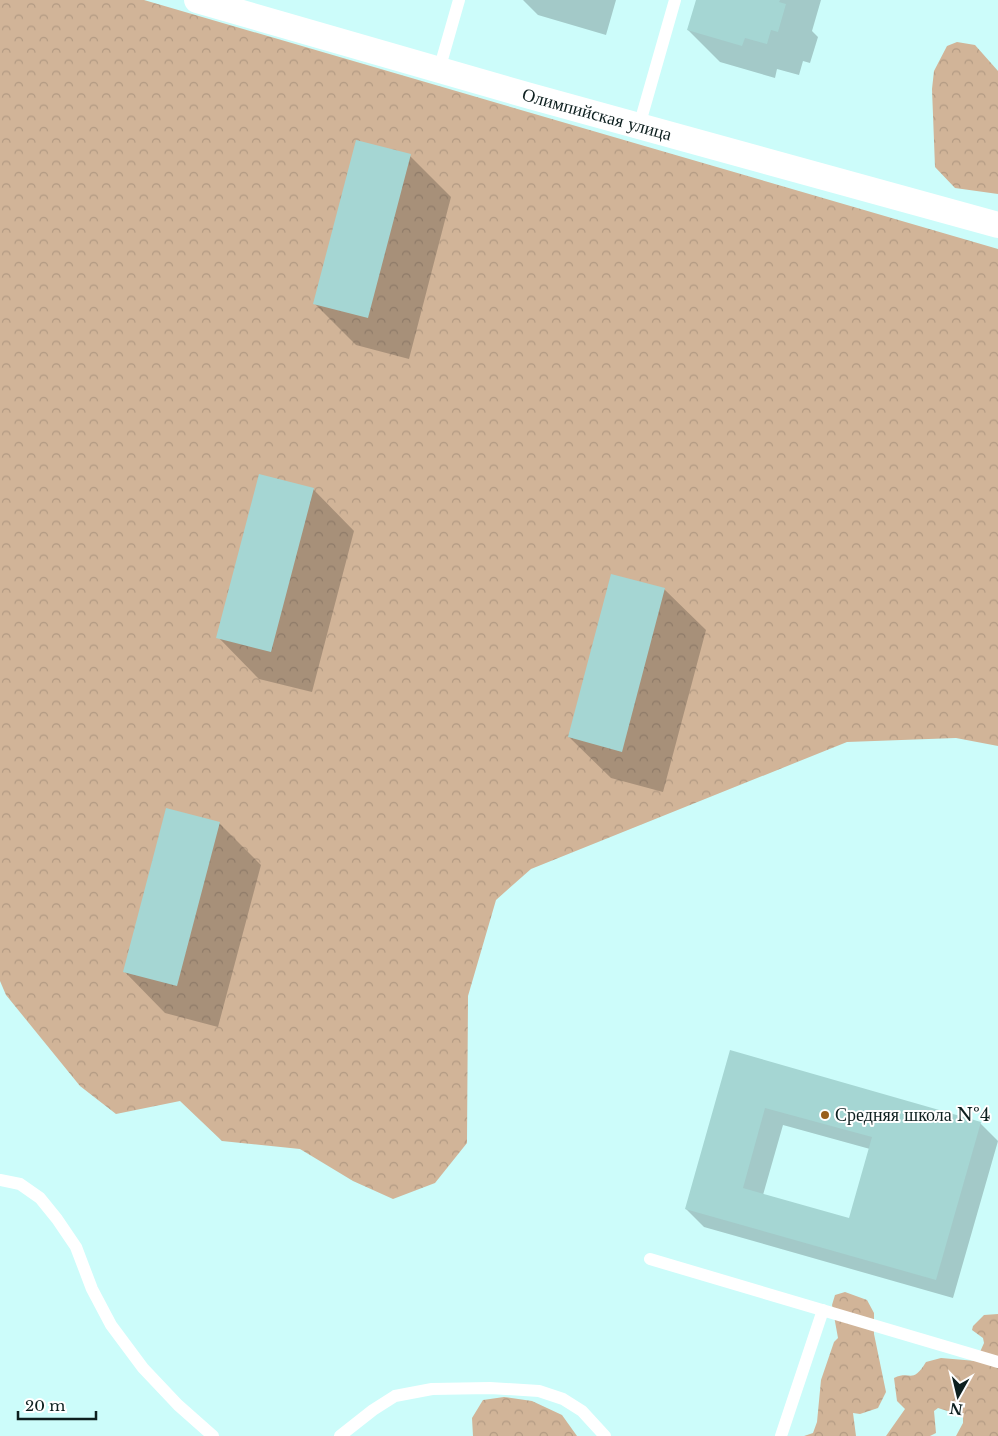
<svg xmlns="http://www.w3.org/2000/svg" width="998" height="1436" viewBox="0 0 998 1436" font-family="'Libre Baskerville',serif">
	<defs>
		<pattern id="forest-crowns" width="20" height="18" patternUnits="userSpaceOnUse" patternTransform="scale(1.25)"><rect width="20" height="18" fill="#d1b498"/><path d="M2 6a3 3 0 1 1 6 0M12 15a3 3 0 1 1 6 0" fill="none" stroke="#b29a83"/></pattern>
	</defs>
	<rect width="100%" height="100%" fill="#ccfcfa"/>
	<path fill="url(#forest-crowns)" d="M0 0H144L998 249V746L956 738 847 742 531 869 496 900 468 996 467 1143 435 1183 393 1199 353 1181 300 1149 222 1141 180 1101 116 1114 80 1086 6 995 0 981Z
		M957 42 975 45 998 71V194L955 188 935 167 932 89 934 71 947 46Z
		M845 1292 867 1300 874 1313V1334L886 1392 878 1408 860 1414 853 1413 856 1436H804L813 1433 817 1422 821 1380 834 1342 838 1338 832 1305 835 1295Z
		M998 1314V1436H956L963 1423V1416L938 1408 934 1411 936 1433 930 1436H886L905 1409 897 1401 894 1378C911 1370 912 1385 926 1362L941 1358 976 1361 984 1343 983 1338 972 1330 973 1326 984 1315Z
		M504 1397 532 1401 562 1415 577 1436H473L472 1418 483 1400Z"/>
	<path fill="#0003" fill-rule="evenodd" d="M523 0H616L606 35 538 15Z
		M697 0H821L812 31 818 37 810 63 803 61 799 75 777 69 775 78 720 62 688 30Z
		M410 156 451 197 409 359 356 345 315 304Z
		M313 489 354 531 312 692 259 679 218 637Z
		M664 589 706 630 663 792 611 778 569 737Z
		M219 823 261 865 218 1027 165 1013 124 971Z
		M731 1052 980 1123 998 1141 953 1298 704 1227 686 1209ZM783 1125 870 1149 850 1220 763 1195Z"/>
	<path fill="#a5d6d3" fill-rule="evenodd" d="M696 0H780L779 2 786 4 778 32 771 30 767 44 745 38 742 46 687 30Z
		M356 140 411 154 368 318 313 304Z
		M259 474 314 488 271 652 216 638Z
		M611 574 665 588 622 752 568 737Z
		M166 808 220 822 177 986 123 972Z
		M730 1050 981 1122 936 1280 685 1209ZM765 1108 872 1137 849 1218 743 1188Z"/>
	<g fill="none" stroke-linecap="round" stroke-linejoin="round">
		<path stroke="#fff" stroke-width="12" d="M439 70 459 0
			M639 126 675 0
			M0 1180 20 1184 40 1198 57 1219 76 1247 92 1289 111 1325 143 1368 178 1405 213 1436
			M650 1259 998 1362
			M340 1436 373 1410 395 1396 432 1389 490 1388 539 1391 563 1399 582 1411 605 1436
			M781 1436 823 1310"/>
		<path stroke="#fff" stroke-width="26" id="s1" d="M197 0 530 96 998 225"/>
	</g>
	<circle fill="#985f1b" stroke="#fff" stroke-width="2" cx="825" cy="1115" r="5"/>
	<g text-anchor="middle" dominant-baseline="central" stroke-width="4" stroke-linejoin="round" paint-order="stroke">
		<g font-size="18" fill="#0d1f1f" stroke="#fff">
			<text stroke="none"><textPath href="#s1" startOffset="416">Олимпийская улица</textPath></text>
		</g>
		<g font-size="18" fill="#0d1f1f" stroke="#fff" text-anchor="start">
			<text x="835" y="1115">Средняя школа №4</text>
		</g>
	</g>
	<g transform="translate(958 1396) rotate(188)" stroke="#ffffff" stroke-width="4" paint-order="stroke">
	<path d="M0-4L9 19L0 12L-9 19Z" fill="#0d1f1f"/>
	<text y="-8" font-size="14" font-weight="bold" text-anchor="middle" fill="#0d1f1f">N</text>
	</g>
	<path d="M18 1411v8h78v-8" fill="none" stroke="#0d1f1f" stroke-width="2.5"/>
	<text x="25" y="1411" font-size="15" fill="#0d1f1f" stroke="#ffffff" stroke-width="4" paint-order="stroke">20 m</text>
</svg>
